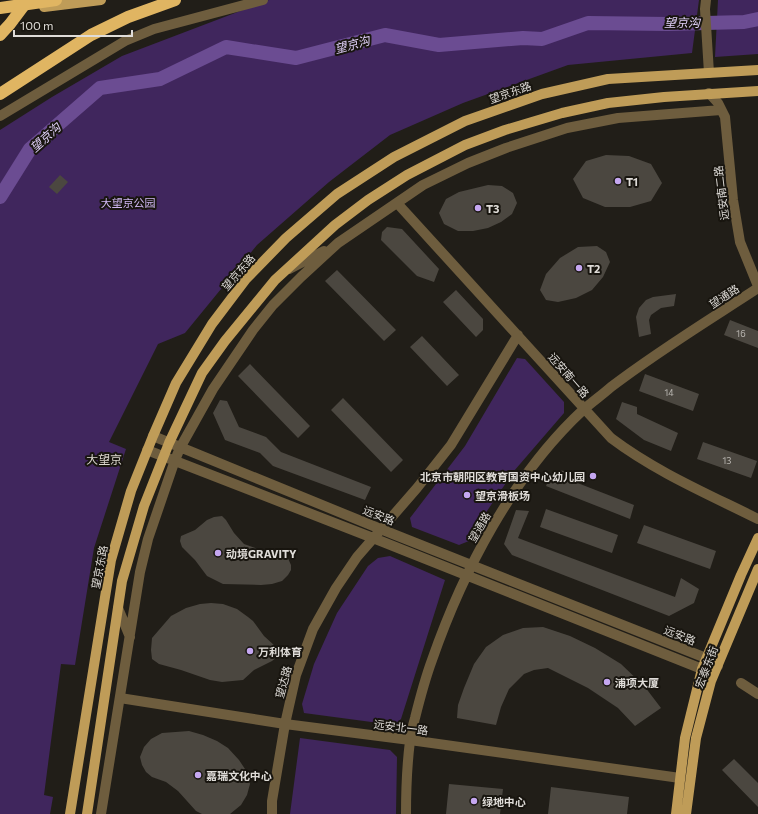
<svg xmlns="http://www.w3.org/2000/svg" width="758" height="814" viewBox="0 0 758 814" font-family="Commissioner,'Noto Sans SC',sans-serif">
	<rect width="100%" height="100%" fill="#211e18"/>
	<path fill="#40265d" d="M269 0H699L692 53 568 65 463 103 390 135 329 182 257 245 185 333 158 344 109 442 126 449 94 548 75 665 61 664 44 795 53 797 50 814H0V130L52 97 122 56Z
		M718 0H758V54L715 57Z
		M517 358 525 359 564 402V413L514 471 487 511 469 541 459 545 412 527 410 518 465 446Z
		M390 556 445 580 401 719 394 725 304 713 302 704 314 664 337 613 368 566 378 558Z
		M300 738 390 750 397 757 396 814H290Z"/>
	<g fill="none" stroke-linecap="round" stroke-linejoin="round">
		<path stroke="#6b4c92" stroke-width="14" d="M0 197 30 149 100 88 160 79 226 47 296 58 385 35 439 45 523 38 542 39 588 23 668 24 744 22 758 19"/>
	</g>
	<path fill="#4b4740" d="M606 155 629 156 651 164 662 183 651 201 630 207H605L583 198 573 179 586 161Z
		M60 175 68 182 57 194 49 187Z
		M488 185 502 186 513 193 517 203 512 214 501 222 488 228 473 231H458L444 224 439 213 446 199 459 192Z
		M387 227 402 229 439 269 434 282 417 276 381 240 382 232Z
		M597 246 606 252 610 262 603 277 592 290 576 298 558 302 546 300 540 290 546 274 560 258 578 247Z
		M337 270 396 330 384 341 325 281Z
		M456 290 483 319V330L476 337 443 302Z
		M676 294 674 306 661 308 651 315 649 320 651 334 639 337 636 317 639 308 646 300 653 297Z
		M730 320 758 331V348L724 335Z
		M422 336 459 375 447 386 410 347Z
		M250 364 310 426 298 438 238 376Z
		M645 374 699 394 693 411 639 391Z
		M343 398 403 460 391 472 331 410Z
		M220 400 227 401 239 427 266 437 281 452 371 487 365 500 273 466 260 453 225 440 213 413Z
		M622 402 637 407V414L678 433 671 451 644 440 616 419Z
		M703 442 757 461 751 478 697 459Z
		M560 470 567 472 572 476 575 482 634 505 630 519 546 486 551 474Z
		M546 509 618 535 612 553 540 527Z
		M516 510 529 511 518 538 675 597 681 578 699 589 694 603 669 616 512 555 504 544Z
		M222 516 226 520 234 533 244 544 264 551H280L286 554 291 565V570L288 575 282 581 272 584 261 585 223 584 207 576 195 560 182 547 180 541 181 536 195 530 207 520 214 517Z
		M644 525 716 551 710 569 637 543Z
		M211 603 223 604 237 609 248 617 253 621 264 636 275 646 278 651 277 657 272 661 254 670 243 680 222 682 210 680 181 670 159 664 152 659 151 650 152 638 171 616 186 608 200 604Z
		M543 627 570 636 595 648 621 664 645 687 661 708 635 726 618 708 588 688 548 668 534 670 524 674 509 689 501 707 496 725 457 718 458 705 464 688 474 664 486 647 503 635 523 628Z
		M189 731 203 735 217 741 228 748 239 760 247 772 250 784 247 795 241 805 230 814H202L196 811 178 791 166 782 152 777 146 772 142 765 140 757 144 747 151 739 162 733Z
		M734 759 758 783V807L722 770Z
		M449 784 503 789 500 814H446Z
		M551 787 629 797 627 814H548Z"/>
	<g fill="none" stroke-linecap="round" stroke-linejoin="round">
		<path stroke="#6e5d3e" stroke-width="10" d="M706 0 705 9 709 73
			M709 93 718 103 725 117 733 200 740 242 758 286
			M0 116 125 41 154 29 263 0
			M397 203 611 438C656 472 708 494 758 519
			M289 269 324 251
			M153 436 393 534 706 658 713 663
			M147 450 373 538 702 669 718 666
			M118 608 130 637
			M741 683 758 694
			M120 698 285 724 410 740 680 778
			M101 814 140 572 148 539 175 460 180 448 213 389 253 330 273 305 301 277 338 243 423 185 468 163 506 148 567 128 618 118 721 110
			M272 814V801L285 724 296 675 313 629 336 588 357 557 417 488 451 445 518 335
			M406 814C406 790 407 765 410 741 411 733 413 725 415 718 420 698 425 679 432 660 463 571 513 475 583 410 592 402 602 395 611 387 658 351 709 320 758 288"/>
		<path stroke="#bf9c58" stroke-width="10" d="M44 7 101 0
			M70 814 111 560 131 491 153 436 176 383 212 324 246 279 286 238 337 194 394 157 465 121 542 94 608 79 758 70
			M87 814 122 581 144 506 169 443 202 373 225 341 275 280 335 225 368 200 407 175 465 145 505 130 562 113 608 103 664 97 758 91
			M676 814 685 738 702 669 741 575 758 538
			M686 814 696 738 711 681 758 569"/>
		<path stroke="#e0b562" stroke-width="12" d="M0 8 56 0
			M0 94 91 35 128 17 175 0"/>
		<path stroke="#e0b562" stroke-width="12" d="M0 35 10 24 28 0"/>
	</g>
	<g fill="#c5a7f1" stroke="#18150f" stroke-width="1.5">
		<circle cx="618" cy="181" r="4"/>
		<circle cx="478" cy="208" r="4"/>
		<circle cx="579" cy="268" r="4"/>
		<circle cx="593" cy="476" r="4"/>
		<circle cx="467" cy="495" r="4"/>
		<circle cx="218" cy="553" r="4"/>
		<circle cx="250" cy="651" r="4"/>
		<circle cx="607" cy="682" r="4"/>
		<circle cx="198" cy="775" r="4"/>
		<circle cx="474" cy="801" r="4"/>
	</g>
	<g text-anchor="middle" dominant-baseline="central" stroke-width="4" stroke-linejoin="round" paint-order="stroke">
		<g font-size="9" fill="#bab7b2">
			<text x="741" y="333">16</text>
			<text x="669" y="392">14</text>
			<text x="727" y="460">13</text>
		</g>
		<g font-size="11" fill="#dfdcd8" stroke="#18150f">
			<text transform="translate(510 92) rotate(-19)">望京东路</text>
			<text transform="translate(721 193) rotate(-97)">远安南二路</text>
			<text transform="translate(238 272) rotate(-49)">望京东路</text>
			<text transform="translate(724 296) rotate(-33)">望通路</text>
			<text transform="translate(569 375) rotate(49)">远安南一路</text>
			<text transform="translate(379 515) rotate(22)">远安路</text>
			<text transform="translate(479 527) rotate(-60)">望通路</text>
			<text transform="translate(99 567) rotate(-79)">望京东路</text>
			<text transform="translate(680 635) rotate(22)">远安路</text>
			<text transform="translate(706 667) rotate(-69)">宏泰东街</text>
			<text transform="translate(283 682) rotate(-75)">望达路</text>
			<text transform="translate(401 727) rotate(7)">远安北一路</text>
		</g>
		<g font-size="11" font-weight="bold" fill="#dfdcd8" stroke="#18150f" text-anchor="start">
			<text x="626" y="181">T1</text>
			<text x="486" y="208">T3</text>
			<text x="587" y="268">T2</text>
			<text x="585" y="476" text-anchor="end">北京市朝阳区教育国资中心幼儿园</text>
			<text x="475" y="495">望京滑板场</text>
			<text x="226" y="553">动境GRAVITY</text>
			<text x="258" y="651">万利体育</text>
			<text x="615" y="682">浦项大厦</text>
			<text x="206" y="775">嘉瑞文化中心</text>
			<text x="482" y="801">绿地中心</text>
		</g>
		<g font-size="11" fill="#cfb7f2" stroke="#18150f">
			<text x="128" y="202">大望京公园</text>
		</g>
		<g font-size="12" font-style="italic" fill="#e2d2fb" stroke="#18150f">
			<text x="682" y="22">望京沟</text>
			<text transform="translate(352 44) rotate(-15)">望京沟</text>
			<text transform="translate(45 137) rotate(-42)">望京沟</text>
		</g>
		<g font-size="12" fill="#dbd7ce" stroke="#18150f">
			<text x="104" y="459">大望京</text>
		</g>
	</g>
	<path d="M14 30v6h118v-6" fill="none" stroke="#dfdcd8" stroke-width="2"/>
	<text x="20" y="30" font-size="12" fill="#dfdcd8" stroke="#18150f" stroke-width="3" paint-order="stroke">100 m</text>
</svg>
